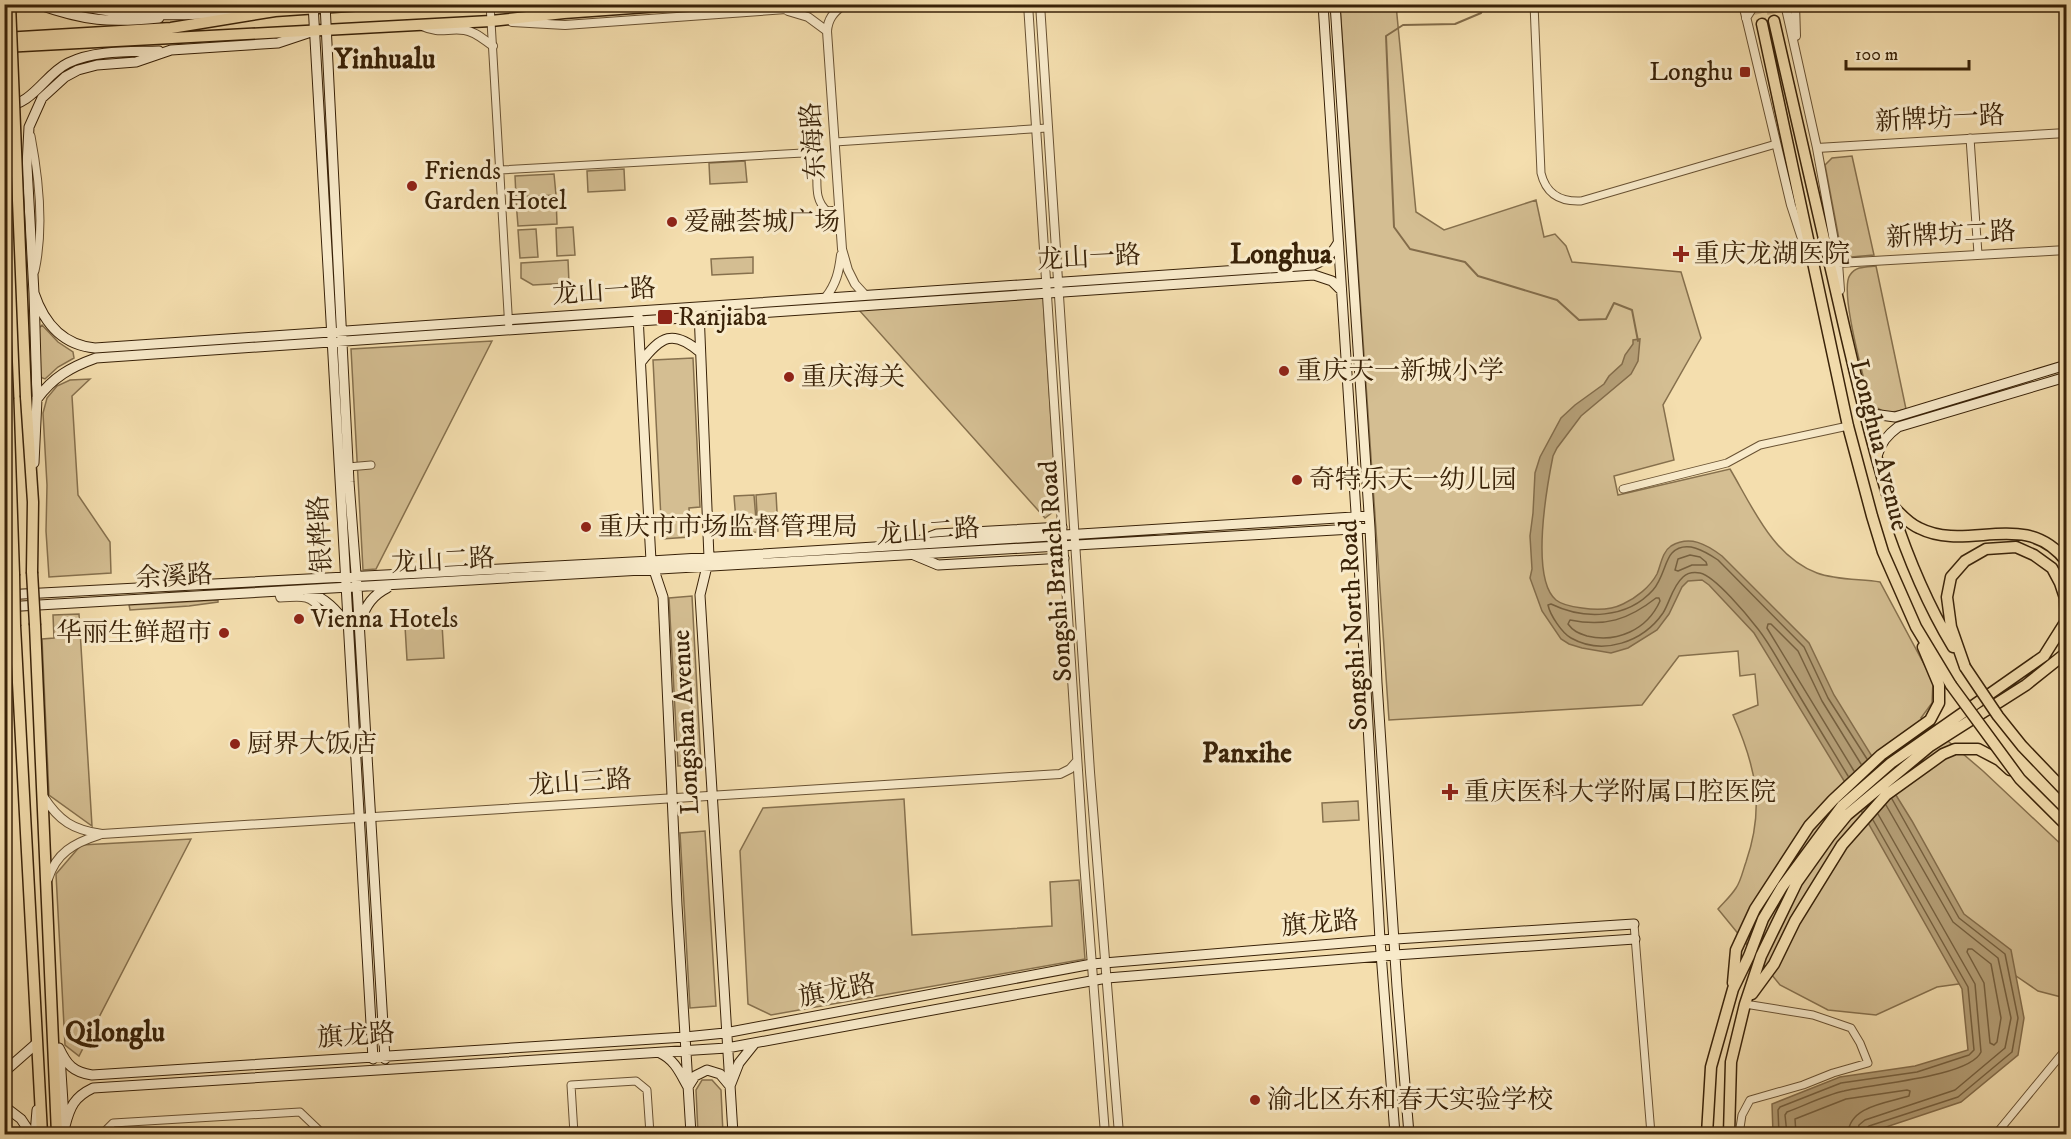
<svg xmlns="http://www.w3.org/2000/svg" width="2071" height="1139" viewBox="0 0 2071 1139" font-family="'IM FELL DW Pica','Noto Serif SC',serif">
	<rect width="100%" height="100%" fill="#f4deae"/>
	<filter id="stains"><feTurbulence type="fractalNoise" baseFrequency=".00333" numOctaves="4"/><feColorMatrix values="0 0 0 0 .2 0 0 0 0 .09 0 0 0 0 .02 0 0 0 .5 -.17"/></filter>
	<radialGradient id="worn" r=".72"><stop offset=".6" stop-color="#630" stop-opacity="0"/><stop offset="1" stop-color="#630" stop-opacity=".3"/></radialGradient>
	<path fill="#d4be92" stroke="#86704d" stroke-width="1.5" d="M1340 5H1396L1416 212 1444 230 1536 200 1544 237 1555 234 1566 246 1572 262 1681 272 1701 338 1663 405 1674 460 1614 476 1618 495 1730 469C1752 506 1773 557 1817 573 1836 580 1860 579 1880 582L1933 681 1932 703 1921 718 1983 771 2066 849 2065 998 2038 991 2016 976 1937 987 1876 1015 1828 1010 1780 985 1718 909C1724 902 1731 896 1736 888 1741 881 1743 870 1746 862 1765 807 1756 767 1733 715L1758 705 1755 674 1740 676 1738 651 1679 656 1642 705 1389 720Z
		M1852 156 1874 255 1851 257 1841 250 1825 165 1832 158Z
		M745 161 747 182 710 184 709 163Z
		M624 169 625 190 588 192 587 171Z
		M554 174 556 195 516 197 515 176Z
		M556 198 557 224 518 226 516 201Z
		M573 227 575 255 557 256 556 228Z
		M536 229 538 257 520 258 518 230Z
		M753 257V273L712 275 711 259Z
		M568 260 569 283 533 285 521 278V263Z
		M1876 266 1906 409C1890 414 1880 414 1869 400 1864 378 1839 290 1850 275 1856 266 1866 267 1876 266Z
		M1043 298 1057 509 1045 518 859 310Z
		M42 325 58 342 73 352 74 358 58 367 45 379 40 377 39 328Z
		M492 341 376 569 363 570 351 349Z
		M693 358 700 507 689 508 690 537 662 539 653 360Z
		M90 379 72 396 78 495 110 542 111 573 49 577 46 531 47 485 43 413 47 398 57 386 70 380Z
		M776 493 778 531 758 532 756 495Z
		M754 495 757 532 737 533 734 496Z
		M692 596 701 765 678 766 669 598Z
		M218 600V602L189 606 130 610 129 605Z
		M79 614 92 826 49 795 42 639 54 638 53 615Z
		M442 624 444 658 407 660 405 626Z
		M904 799 912 935 1052 926 1050 882 1079 880 1085 959 771 1015 748 1004 740 851 763 808Z
		M1358 801 1359 820 1323 822 1322 803Z
		M705 831 716 1006 690 1008 680 833Z
		M191 839 79 1056 65 1045 56 874 81 845Z
		M702 1080H712L721 1090 723 1134H698L696 1090Z"/>
	<path fill="#b49e76" stroke="#836c4a" stroke-width="1.5" d="M1640 339 1638 361 1631 374 1581 416 1557 448 1553 456C1547 486 1530 578 1556 600 1562 605 1574 607 1582 608 1595 610 1611 610 1623 604 1636 598 1650 587 1657 574 1661 565 1662 552 1671 546 1690 535 1706 544 1722 556L1809 643 1834 695 1912 821 1964 914 2011 950 2024 1018 2018 1055 1961 1102 1868 1133V1134H1773L1772 1104 1840 1077 1915 1066 1968 1050 1962 989 1846 784 1754 633 1709 585 1702 580 1688 581 1682 587 1669 614 1657 630 1628 648 1611 653 1582 648 1569 644 1561 639 1542 611 1530 578 1532 569 1530 536 1533 513 1535 473 1540 457 1561 418 1575 405 1604 384 1609 376 1622 364 1625 355 1633 344V340Z"/>
	<g fill="none" stroke-linecap="round" stroke-linejoin="round">
		<path stroke="#76603f" stroke-width="1.5" d="M1690 555 1700 557 1706 562 1707 565H1692L1678 571 1675 570 1678 559Z
			M1656 598H1659L1660 601C1647 630 1617 643 1587 636 1578 633 1573 631 1568 624L1570 620C1605 627 1628 620 1656 598Z
			M1854 771 1767 628 1768 624H1771L1798 651 1822 701 1861 764
			M1848 776C1828 743 1807 709 1787 675 1778 660 1769 643 1758 629 1748 616 1715 576 1700 573 1694 572 1687 573 1683 577 1672 587 1670 602 1663 613 1643 642 1603 656 1571 638 1562 633 1550 615 1548 605L1551 604C1584 620 1627 619 1653 590 1663 579 1665 560 1672 553 1686 539 1706 552 1718 560L1804 647 1828 698 1867 759
			M1968 949H1972L1991 964 2001 1018 1997 1042 1994 1045 1990 1043 1984 983 1967 952Z
			M1779 1134 1778 1110 1780 1107 1841 1083 1917 1072 1969 1055 1974 1050 1968 987 1873 820
			M1787 1134 1785 1115 1787 1112C1806 1105 1825 1095 1844 1091 1871 1084 1970 1077 1981 1052L1975 984 1878 814
			M1796 1134 1795 1119 1846 1099 1907 1090 1910 1091 1909 1096C1887 1103 1849 1106 1848 1134
			M1857 1134 1859 1125 1865 1120 1955 1090 2005 1048 2011 1018 1998 958 1953 922 1886 805
			M1864 1134 1865 1129 1869 1126 1958 1097 2012 1052 2018 1018 2005 954 1959 918 1892 799"/>
		<path stroke="#836c4a" stroke-width="2" d="M1485 4 1481 13 1455 24 1403 25 1386 36 1394 227 1410 249 1465 262 1478 276 1557 300 1579 320 1606 319 1614 303 1632 310 1638 341"/>
		<path stroke="#cfb88d" stroke-width="10" stroke-dasharray="10 5" stroke-linecap="butt" d="M1757 4 1762 24
			M1770 4 1774 21"/>
		<defs>
			<path id="minor" d="M490 4 509 330
				M1534 4 1541 173C1546 194 1560 202 1581 201L1776 144
				M120 10 162 4
				M31 136C39 178 44 230 35 271
				M1970 138 1978 254
				M835 142 1047 128
				M500 170 803 153 812 155C823 173 809 195 827 211L839 210
				M348 467 371 465
				M1623 489 1727 463 1760 445 1848 426
				M278 592 280 598C296 598 310 593 319 609L317 617
				M1634 924 1651 1134
				M102 1134 113 1123 300 1112 323 1134
				M574 1134 571 1085 636 1081 647 1090 650 1134
				M1739 1134 1742 1115 1750 1100 1803 1085 1833 1073 1868 1063 1860 1043 1851 1028 1813 1015 1745 1004
				M1996 1134 2066 1049"/>
			<path id="tertiary" d="M1028 4 1084 862 1105 1134
				M1040 4 1090 772 1119 1134
				M1743 4 1791 205 1807 254
				M1785 4 1817 148 1838 263 1840 290
				M1795 4 1796 36
				M843 5C833 13 828 19 827 31L842 249 848 270 855 284 865 295
				M788 11 808 17 827 31
				M1746 18 1755 4
				M512 22 565 25 856 4
				M422 26C439 34 447 28 464 30 475 31 484 40 493 46
				M1817 148 2066 133
				M1838 263 2066 250
				M826 297C836 284 839 272 841 255
				M43 796C59 821 73 830 102 834L1060 774 1070 769 1077 761
				M48 879C56 853 74 843 99 835"/>
			<path id="secondary" d="M37 4C85 21 109 23 159 18
				M73 4C124 18 187 15 239 13
				M313 4 373 1059
				M325 4 349 482 357 587 385 1059
				M1323 4 1357 528 1380 940 1395 1134
				M1335 4 1370 528 1377 683 1397 987 1409 1134
				M4 106C32 106 45 74 68 63 95 50 129 52 159 51
				M34 293C44 323 62 345 95 348L1313 265C1326 260 1331 255 1338 243
				M699 311 709 558 700 595 733 1134
				M638 316 651 561 663 597 677 905 691 1134
				M641 362C661 336 673 329 700 352
				M37 399C53 377 71 367 96 358L1314 275 1332 281 1341 290
				M1863 407 1873 414 1895 417 2066 365
				M1877 456C1881 443 1887 435 1898 427L2066 377
				M34 463 37 399 34 293 27 166 29 127 42 98 65 77 78 70 97 65 136 62 171 50 278 43 308 33
				M919 541 937 534 1062 527
				M914 555 938 565 1064 558
				M307 591C326 599 336 609 348 626
				M4 595 651 561 1369 516
				M4 607 1370 528
				M361 620C366 605 373 595 387 588
				M59 1048C67 1065 73 1072 92 1075L685 1037 725 1033 1092 964 1380 940 1634 924
				M660 1053C675 1060 680 1073 688 1087L695 1076 707 1070 720 1074 730 1086 739 1063 755 1043
				M60 1056 65 1134
				M4 1072 37 1043
				M4 1106 21 1119 31 1134
				M65 1126C70 1107 74 1097 93 1088L727 1048 1107 978 1395 955 1635 939
				M35 1134 37 1110"/>
			<path id="primary" d="M1774 21C1797 123 1821 224 1844 326 1870 436 1894 549 1953 647
				M1762 24 1848 426 1872 516 1883 552 1916 627 1951 685
				M4 38 171 28 275 11 377 4
				M4 47 491 21 564 13 688 4
				M1891 504C1899 513 1908 523 1919 528 1968 553 2025 508 2066 561
				M1733 983 1736 950 1755 909 1809 826 1833 800 1881 755 1930 720 1939 703V685L1923 647
				M1752 994 1774 964 1795 921 1842 845 1886 795 1943 754 1955 749H1978L1999 760 2010 770
				M1707 1134 1711 1067 1733 989 1749 956 1763 919 1782 887 1842 806 1891 763 2044 656 2066 621 2065 598 2060 583 2052 568 2034 555 2016 547 1986 549 1965 561 1951 577 1947 597 1951 627 1965 667
				M1729 1134 1731 1062 1745 1004 1761 956 1797 882 1829 837 1847 815 1930 746 2026 685 2066 653"/>
			<path id="trunk" d="M26 397 33 502 32 572
				M8 399 14 574
				M35 625 57 1134
				M15 626 42 1134"/>
		</defs>
		<use href="#minor" stroke="#685132" stroke-width="9"/>
		<use href="#tertiary" stroke="#685132" stroke-width="10"/>
		<use href="#secondary" stroke="#392208" stroke-width="11"/>
		<use href="#primary" stroke="#392208" stroke-width="13"/>
		<use href="#trunk" stroke="#392208" stroke-width="13"/>
		<use href="#minor" stroke="#f8eaca" stroke-width="7"/>
		<use href="#tertiary" stroke="#f8eaca" stroke-width="8"/>
		<use href="#secondary" stroke="#f8eaca" stroke-width="9"/>
		<use href="#primary" stroke="#f4deae" stroke-width="10"/>
		<use href="#trunk" stroke="#f4deae" stroke-width="10"/>
		<defs>
			<path id="primary-bridge" d="M1965 667 1998 716 2022 746 2066 792
				M1951 685 2020 779 2066 825"/>
			<path id="trunk-bridge" d="M10 4 26 397
				M4 300 8 399
				M32 572 35 625
				M14 574 15 626"/>
		</defs>
		<use href="#primary-bridge" stroke="#392208" stroke-width="13" stroke-linecap="butt"/>
		<use href="#trunk-bridge" stroke="#392208" stroke-width="13" stroke-linecap="butt"/>
		<use href="#primary-bridge" stroke="#f4deae" stroke-width="10"/>
		<use href="#trunk-bridge" stroke="#f4deae" stroke-width="10"/>
	</g>
	<g fill="#8f2418" stroke="#f8eaca" stroke-width="2">
		<rect x="1739" y="66" width="12" height="12" rx="3"/>
		<circle cx="412" cy="186" r="6"/>
		<circle cx="672" cy="222" r="6"/>
		<path d="M1678 245h6v6h6v6h-6v6h-6v-6h-6v-6h6z"/>
		<rect x="657" y="309" width="16" height="16" rx="3"/>
		<circle cx="1284" cy="371" r="6"/>
		<circle cx="789" cy="377" r="6"/>
		<circle cx="1297" cy="480" r="6"/>
		<circle cx="586" cy="527" r="6"/>
		<circle cx="299" cy="619" r="6"/>
		<circle cx="224" cy="633" r="6"/>
		<circle cx="235" cy="744" r="6"/>
		<path d="M1447 783h6v6h6v6h-6v6h-6v-6h-6v-6h6z"/>
		<circle cx="1255" cy="1100" r="6"/>
	</g>
	<g text-anchor="middle" dominant-baseline="central" stroke-width="6" stroke-linejoin="round" paint-order="stroke">
		<g font-size="26" fill="#392208" stroke="#f8eaca" text-anchor="start">
			<text x="1733" y="72" text-anchor="end">Longhu</text>
			<text x="424" y="171">Friends<tspan x="424" dy="30">Garden Hotel</tspan></text>
			<text x="684" y="222">爱融荟城广场</text>
			<text x="1694" y="254">重庆龙湖医院</text>
			<text x="678" y="317">Ranjiaba</text>
			<text x="1296" y="371">重庆天一新城小学</text>
			<text x="801" y="377">重庆海关</text>
			<text x="1309" y="480">奇特乐天一幼儿园</text>
			<text x="598" y="527">重庆市市场监督管理局</text>
			<text x="311" y="619">Vienna Hotels</text>
			<text x="212" y="633" text-anchor="end">华丽生鲜超市</text>
			<text x="247" y="744">厨界大饭店</text>
			<text x="1464" y="792">重庆医科大学附属口腔医院</text>
			<text x="1267" y="1100">渝北区东和春天实验学校</text>
		</g>
		<g font-size="26" fill="#392208" stroke="#f8eaca">
			<text transform="translate(1940 119) rotate(-3)">新牌坊一路</text>
			<text transform="translate(814 141) rotate(-94)">东海路</text>
			<text transform="translate(1951 235) rotate(-3)">新牌坊二路</text>
			<text transform="translate(1089 258) rotate(-3)">龙山一路</text>
			<text transform="translate(604 292) rotate(-4)">龙山一路</text>
			<text transform="translate(1879 445) rotate(76)">Longhua Avenue</text>
			<text transform="translate(928 532) rotate(-4)">龙山二路</text>
			<text transform="translate(321 534) rotate(-93)">银桦路</text>
			<text transform="translate(443 561) rotate(-3)">龙山二路</text>
			<text transform="translate(1056 571) rotate(-94)">Songshi Branch Road</text>
			<text transform="translate(174 577) rotate(-3)">余溪路</text>
			<text transform="translate(1354 625) rotate(-93)">Songshi North Road</text>
			<text transform="translate(686 722) rotate(-93)">Longshan Avenue</text>
			<text transform="translate(580 783) rotate(-4)">龙山三路</text>
			<text transform="translate(1320 924) rotate(-5)">旗龙路</text>
			<text transform="translate(837 991) rotate(-11)">旗龙路</text>
			<text transform="translate(356 1036) rotate(-4)">旗龙路</text>
		</g>
		<g font-size="28" font-weight="bold" fill="#392208" stroke="#f8eaca">
			<text x="385" y="59">Yinhualu</text>
			<text x="1281" y="254">Longhua</text>
			<text x="1247" y="753">Panxihe</text>
			<text x="115" y="1032">Qilonglu</text>
		</g>
	</g>
	<rect width="2071" height="1139" fill="none" stroke="#f4deae" stroke-width="24"/>
	<rect x="6" y="6" width="2059" height="1127" fill="none" stroke="#392208" stroke-width="3"/>
	<rect x="12" y="12" width="2047" height="1115" fill="none" stroke="#392208" stroke-width="1.5"/>
	<path d="M1846 60v9h123v-9" fill="none" stroke="#392208" stroke-width="3"/>
	<text x="1855" y="60" font-size="18" fill="#392208" stroke="#f8eaca" stroke-width="4.5" paint-order="stroke">100 m</text>
	<rect width="100%" height="100%" filter="url(#stains)"/>
	<rect width="100%" height="100%" fill="url(#worn)"/>
</svg>
